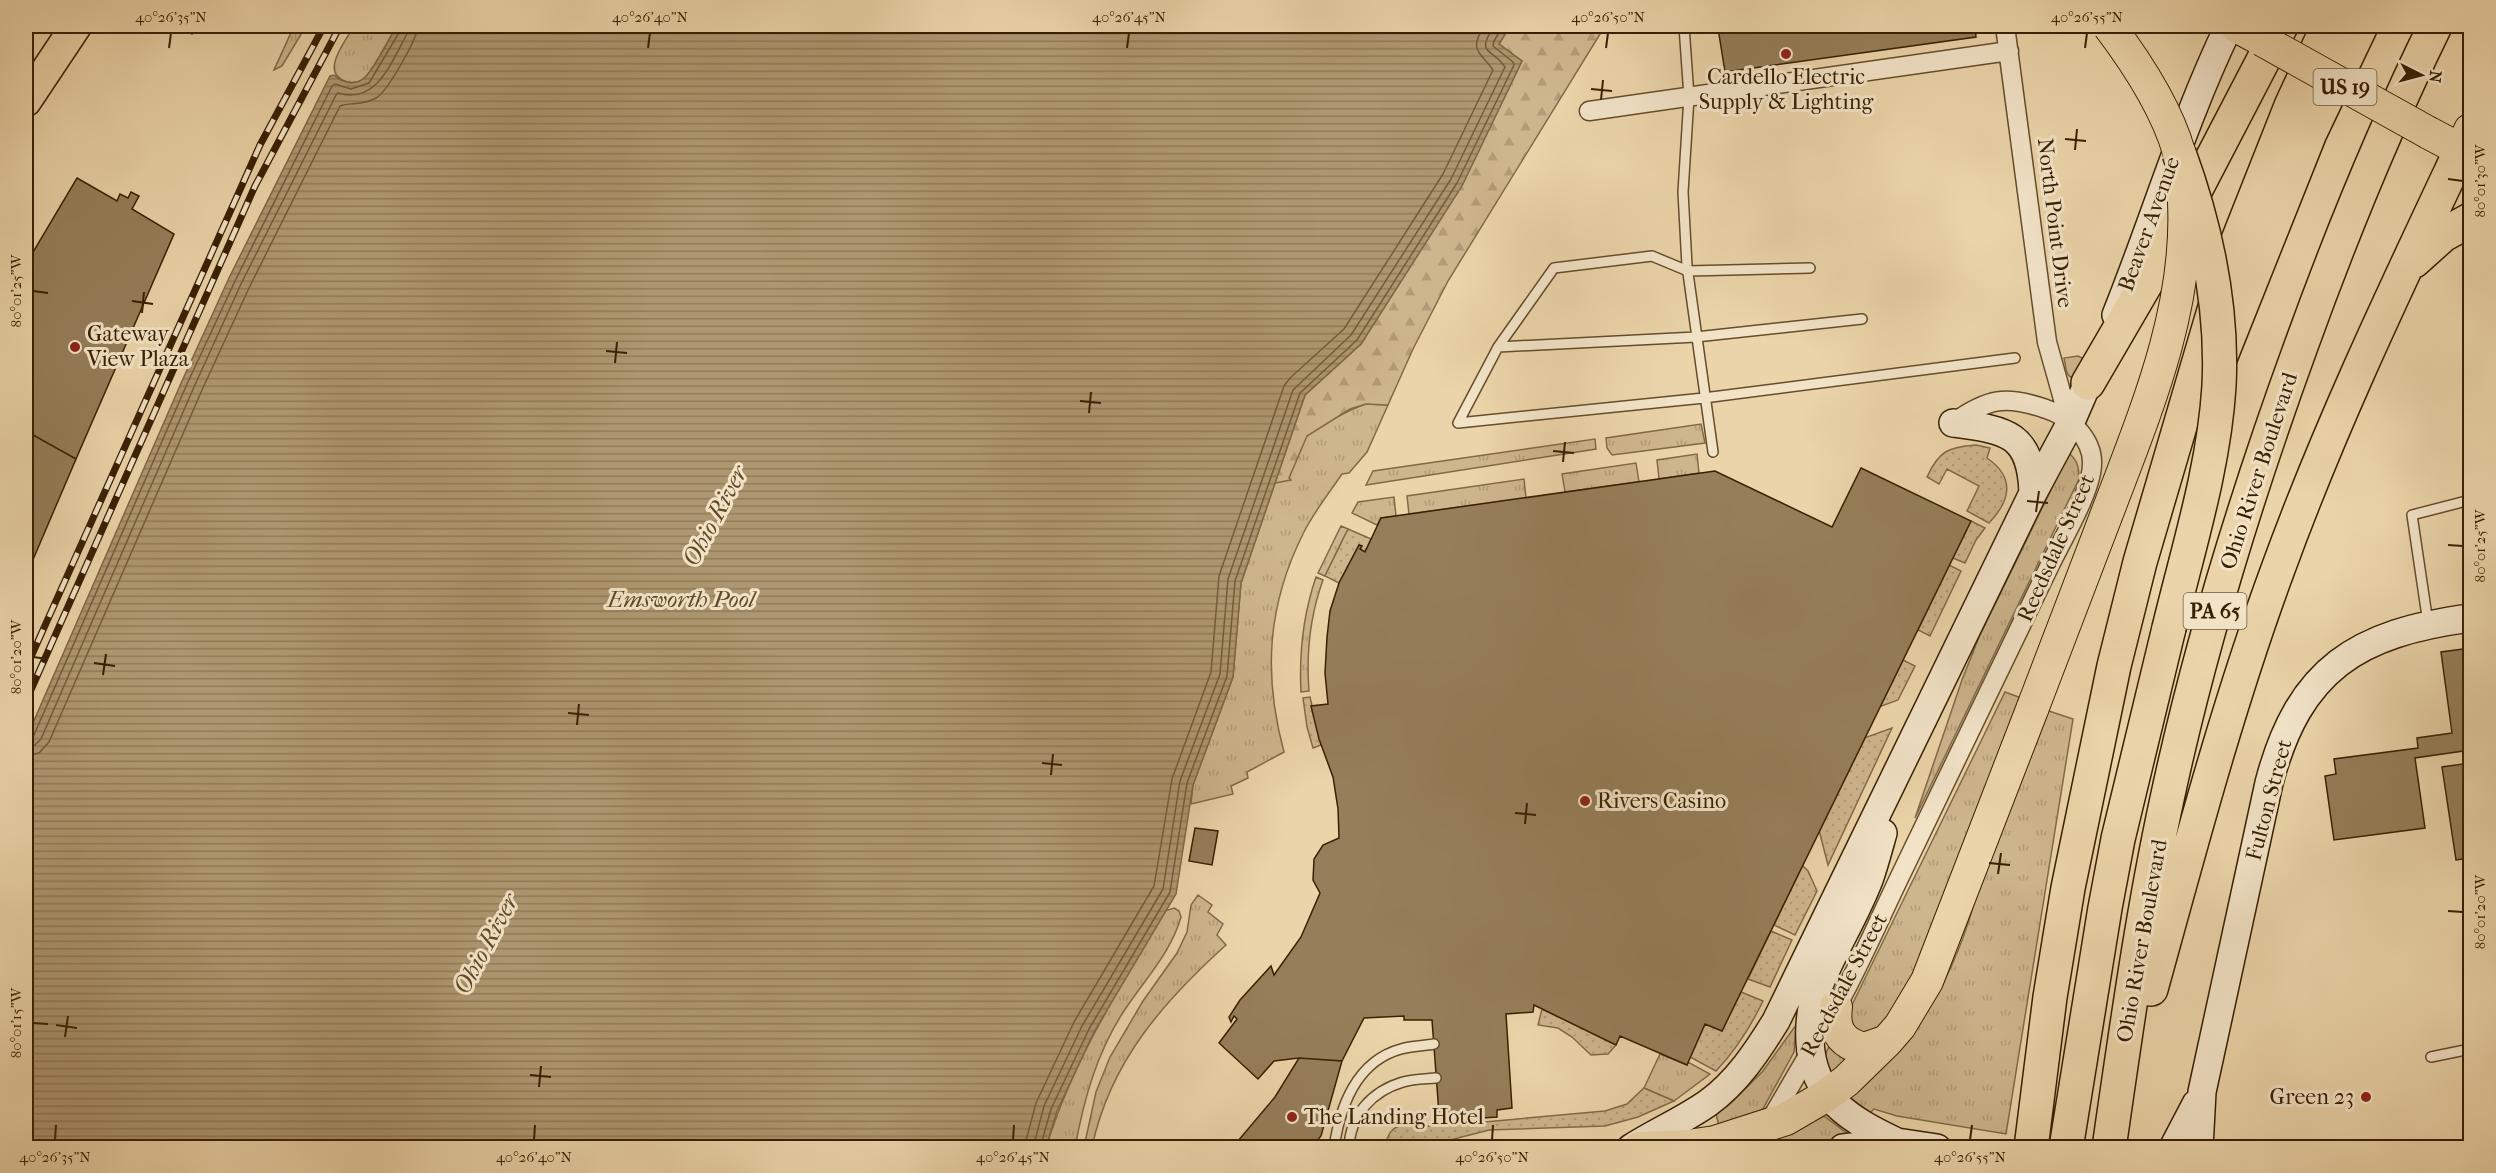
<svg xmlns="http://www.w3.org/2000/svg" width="2496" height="1173" viewBox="0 0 2496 1173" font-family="'IM FELL French Canon',serif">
	<defs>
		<pattern id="grass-tufts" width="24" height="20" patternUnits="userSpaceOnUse" patternTransform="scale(1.5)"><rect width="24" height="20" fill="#cdb58d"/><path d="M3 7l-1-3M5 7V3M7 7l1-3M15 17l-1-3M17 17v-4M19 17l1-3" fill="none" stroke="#b19b78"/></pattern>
		<pattern id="forest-firs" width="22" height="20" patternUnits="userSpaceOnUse" patternTransform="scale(1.5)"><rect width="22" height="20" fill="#cdb58d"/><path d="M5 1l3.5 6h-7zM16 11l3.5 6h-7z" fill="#b19b78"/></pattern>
		<pattern id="garden-dots" width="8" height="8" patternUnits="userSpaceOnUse" patternTransform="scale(1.5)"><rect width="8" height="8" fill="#cdb58d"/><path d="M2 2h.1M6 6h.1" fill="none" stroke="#b19b78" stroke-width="1.8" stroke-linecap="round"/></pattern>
		<pattern id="water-rules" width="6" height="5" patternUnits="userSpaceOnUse" patternTransform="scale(1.5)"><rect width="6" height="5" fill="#ae9770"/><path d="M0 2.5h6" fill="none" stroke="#8f7b5a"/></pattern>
	</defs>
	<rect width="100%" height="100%" fill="#ebd4a9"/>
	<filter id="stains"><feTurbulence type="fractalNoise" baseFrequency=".00333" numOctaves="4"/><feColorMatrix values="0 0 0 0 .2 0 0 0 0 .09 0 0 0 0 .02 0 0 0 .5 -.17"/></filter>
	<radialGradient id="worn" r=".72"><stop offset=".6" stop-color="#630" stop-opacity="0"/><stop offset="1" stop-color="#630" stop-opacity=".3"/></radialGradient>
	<path fill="url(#grass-tufts)" stroke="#826a48" stroke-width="1.5" d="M294 26H306L282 66 274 70Z
		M354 26H397C389 38 374 69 365 78 361 82 353 83 348 82 318 74 345 42 354 26Z
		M2078 356 2086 360 2073 378C2065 376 2066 366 2064 358Z
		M1366 404 1388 405 1367 452 1349 473 1342 474C1329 493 1314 512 1304 532 1267 605 1263 675 1284 752L1247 772 1248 778 1231 786 1233 794 1191 804 1193 785 1233 677 1241 583 1275 483 1290 479 1289 478C1294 465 1298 445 1308 435 1318 426 1353 408 1366 404Z
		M1701 424 1705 443 1612 455 1607 448 1606 438Z
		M1595 439 1596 449 1366 485 1373 471Z
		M2069 453C2078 461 2079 468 2079 479L1915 818 1962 680 1979 637Z
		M1697 454 1699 473 1659 479 1657 460Z
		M1636 463 1639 482 1565 492 1562 474Z
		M1524 479 1526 498 1409 514 1407 496Z
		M1394 497 1396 516 1381 518 1377 525 1352 513 1358 502Z
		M1341 526 1348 529 1325 576 1318 573Z
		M1316 577 1323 580C1310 616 1306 653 1309 691L1301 692C1299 652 1303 615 1316 577Z
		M2005 692 2024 699 1917 966 1887 1023 1877 1033H1852L1849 1011Z
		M2043 709 2073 719 2006 1134 1897 1116 1874 1109 1869 1114 1848 1099C1911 1050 1951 983 1973 907 1979 888 1982 868 1989 849 2005 802 2025 755 2043 709Z
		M1198 895 1212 905 1208 912 1223 924 1217 935 1226 945C1163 1002 1110 1062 1092 1147H1084L1096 1092 1110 1057 1143 1001 1177 953 1187 932 1191 905Z
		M1174 908 1179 911 1181 917C1170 955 1143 981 1122 1014 1096 1055 1084 1100 1075 1147L1046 1148C1072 1062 1120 987 1165 911Z
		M1796 1025 1794 1052 1759 1116 1720 1130 1716 1114 1731 1103 1763 1071Z
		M1832 1040 1855 1058 1831 1077 1825 1055Z
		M1660 1054 1687 1065 1688 1062 1710 1074 1674 1101 1644 1088Z
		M1824 1116 1849 1135 1801 1147 1771 1148 1775 1140Z"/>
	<path fill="url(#forest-firs)" stroke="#826a48" stroke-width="1.5" d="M1510 26H1516L1528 33 1536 26H1605L1448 281 1413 349 1388 405 1366 404 1350 409 1307 436 1289 478 1291 480 1275 483 1305 395 1361 344 1462 185 1522 61 1499 44Z"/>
	<path fill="url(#garden-dots)" stroke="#826a48" stroke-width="1.5" d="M1976 445 1990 448 1987 458C2016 478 2010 501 1989 523L1967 511 1979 486 1947 469 1939 484 1927 477C1939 451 1948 447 1976 445Z
		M1971 521 1985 528 1976 540 1965 563 1953 558Z
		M1348 529 1371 539 1365 552 1360 549 1362 546 1359 545 1339 583 1325 576Z
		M1949 565 1961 571 1930 636 1918 630Z
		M1903 660 1915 666 1898 700 1879 707Z
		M1310 697 1321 745 1313 748 1307 727 1303 698Z
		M1892 728 1828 865 1819 830 1864 738Z
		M1802 865 1808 871 1817 891 1795 935 1774 925Z
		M1771 931 1792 940 1770 987 1748 979Z
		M1741 992 1763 1001C1750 1028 1736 1050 1716 1071L1690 1057 1705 1024 1722 1031Z
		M1542 1009 1616 1045 1608 1054 1591 1055 1572 1037 1558 1028 1538 1025Z
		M1644 1088 1674 1101 1638 1117 1605 1126 1489 1130 1423 1147H1387C1385 1138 1391 1128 1400 1126H1440L1605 1111 1627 1104Z"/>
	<path fill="url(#water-rules)" stroke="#7f6744" stroke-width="1.5" d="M397 26H1510L1499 44 1522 61 1462 186 1361 344 1305 395 1241 583 1233 677 1193 785 1176 894 1094 1032 1057 1111 1046 1147H26V739L182 381 229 278 330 76 334 75C342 83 355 86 364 78 373 72 390 37 397 26Z"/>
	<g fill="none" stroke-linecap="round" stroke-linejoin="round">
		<path stroke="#735c39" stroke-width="1.5" d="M26 739 34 735 187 384 235 281 332 86 335 84 351 89 369 83 400 31 401 26
			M26 747 35 745 41 739 194 387 241 284 336 95 338 93C377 105 391 62 407 34L409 26
			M26 756 39 753 49 742 202 390 249 288 340 106C351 102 362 106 376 98 388 91 417 39 418 26
			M1024 1148 1036 1103 1074 1022 1154 886 1172 779 1211 672 1219 576 1284 386 1290 378 1344 329 1443 174 1493 70C1481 52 1468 52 1484 26
			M1033 1148 1044 1106 1082 1026 1163 889 1180 781 1220 674 1228 579 1293 390 1351 335 1451 179 1505 67C1492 47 1475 56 1494 26
			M1040 1148 1051 1109 1089 1029 1170 892 1187 783 1227 676 1235 581 1300 393 1357 340 1457 183 1514 65 1513 62 1493 46 1494 41 1503 26"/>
	</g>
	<path fill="#957e59" stroke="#382002" stroke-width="1.5" d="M180 26H198L192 34Z
		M1725 26H1975L1976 37 1725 72 1718 28Z
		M77 178 117 201 120 194 128 198 131 192 139 196 132 209 174 234 76 459 26 431V264Z
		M26 431 76 459 26 576Z
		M1861 468 1971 521 1722 1031 1705 1024 1687 1065 1620 1036 1616 1045 1534 1005 1533 1012 1506 1014 1512 1108 1497 1110V1117L1454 1120 1453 1112 1439 1114 1432 1020H1404V1016L1364 1018 1342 1061 1299 1058 1274 1061 1258 1079 1219 1043 1237 1019 1234 1016 1231 1022 1229 1017 1240 1000 1271 966 1274 975 1301 937 1320 893 1313 880 1314 859 1323 845 1339 838 1338 809 1333 777 1319 739 1311 706 1328 704 1325 673 1327 637 1330 611 1339 583 1359 545 1362 546 1360 549 1365 552 1381 518 1715 471 1832 527Z
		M2470 648V750L2415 758 2425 828 2334 840 2325 776 2336 774 2334 759 2418 748 2417 738 2452 733 2441 652Z
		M2470 763V858L2456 860 2442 767Z
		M1195 828 1218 831 1212 865 1189 861Z
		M1299 1058 1342 1061 1321 1136 1311 1148H1232L1275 1097Z"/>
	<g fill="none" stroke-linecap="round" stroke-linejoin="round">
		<defs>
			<path id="service" d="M1684 26 1689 97 1683 192 1687 266 1713 452
				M1862 319 1696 337 1498 347 1458 423 1704 398 2015 358
				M1498 347 1554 268 1652 256 1688 271 1810 268
				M2428 623 2412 515 2470 500
				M2431 1057 2470 1049
				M1334 1148C1340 1106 1357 1061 1401 1049 1411 1046 1423 1046 1434 1044
				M1349 1148C1350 1115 1372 1091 1403 1082 1413 1079 1425 1079 1436 1078"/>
			<path id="minor" d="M2005 26 2047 342 2070 424
				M1589 111 2009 51
				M1832 1015C1859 968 1880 917 1904 868 1953 767 2002 666 2050 565 2062 540 2092 490 2092 464 2093 439 2069 416 2046 409 2006 395 1988 398 1953 423
				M1754 1148 1813 1047"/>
			<path id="secondary" d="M2116 315C2155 218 2184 119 2229 26
				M1953 423C2005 430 2031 432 2033 493
				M1883 833C1879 847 1875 862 1870 877 1856 915 1833 950 1818 988 1811 1005 1809 1024 1810 1042 1813 1099 1851 1120 1897 1142
				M1631 1148C1656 1132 1684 1120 1708 1103 1737 1082 1757 1052 1776 1021L2033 493 2070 424 2096 364
				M1843 1148 1897 1142 1937 1148
				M2173 1148 2196 1104
				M2199 1148 2202 1092 2269 783C2299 668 2358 633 2470 618"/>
			<path id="primary" d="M26 101 76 26"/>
			<path id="trunk" d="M2236 26 2262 40
				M2429 133 2461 150 2470 130
				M1836 1007C1833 1030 1841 1043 1864 1049L1887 1041
				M1639 1148 1688 1146 1715 1142 1786 1119 1827 1095 1846 1081 1887 1041 1900 1026 1927 981 2033 707"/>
			<path id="motorway" d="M2414 261 2443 235 2470 220
				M2219 361 2310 133 2361 26
				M2088 383 2155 268 2281 26
				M2151 989C2190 848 2227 707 2278 569 2330 426 2396 288 2461 150
				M2031 1148 2050 997 2068 888 2114 666 2140 562 2225 273 2291 106 2328 26
				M2066 1148 2105 908 2118 839 2169 628
				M2109 1148C2126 1031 2142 914 2167 799 2200 645 2247 494 2301 346 2340 238 2384 130 2435 26"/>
		</defs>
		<use href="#service" stroke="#654d2c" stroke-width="12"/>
		<use href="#minor" stroke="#654d2c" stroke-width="21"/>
		<use href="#secondary" stroke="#382002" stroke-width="30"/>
		<use href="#primary" stroke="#382002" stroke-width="33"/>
		<use href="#trunk" stroke="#382002" stroke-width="34"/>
		<use href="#motorway" stroke="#382002" stroke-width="36"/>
		<use href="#service" stroke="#f2e3c7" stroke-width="9"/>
		<use href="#minor" stroke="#f2e3c7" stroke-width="18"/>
		<use href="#secondary" stroke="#f2e3c7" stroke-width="27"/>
		<use href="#primary" stroke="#ebd4a9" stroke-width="30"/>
		<use href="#trunk" stroke="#ebd4a9" stroke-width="32"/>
		<use href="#motorway" stroke="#ebd4a9" stroke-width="33"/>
		<defs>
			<path id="rail" d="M26 668 260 145 324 26
				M26 701 255 186 340 26"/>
		</defs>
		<use href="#rail" stroke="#382002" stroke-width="7"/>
		<use href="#rail" stroke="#f2e3c7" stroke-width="4.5" stroke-dasharray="14" stroke-linecap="butt"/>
		<defs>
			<path id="trunk-bridge" d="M2262 40 2429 133
				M2033 707C2059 639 2085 571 2111 503 2148 406 2189 307 2184 202 2184 186 2183 168 2179 152 2166 107 2137 63 2109 26"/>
			<path id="motorway-bridge" d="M2169 628C2188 549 2214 468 2219 386 2223 307 2206 227 2179 153"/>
		</defs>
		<use href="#trunk-bridge" stroke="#382002" stroke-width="34" stroke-linecap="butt"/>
		<use href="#motorway-bridge" stroke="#382002" stroke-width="36" stroke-linecap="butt"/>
		<use href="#trunk-bridge" stroke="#ebd4a9" stroke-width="32"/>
		<use href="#motorway-bridge" stroke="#ebd4a9" stroke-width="33"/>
	</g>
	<path fill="none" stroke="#382002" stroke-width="2" d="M169 48 171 33M648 48 650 33M1127 48 1129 33M1606 48 1608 33M2085 48 2087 33M1591 89 1612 91M1601 100 1603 80M2065 139 2086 141M2075 150 2077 129M2448 179 2463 181M33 291 48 293M132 301 153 304M142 313 144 292M606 351 627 353M615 363 617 342M1080 401 1101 403M1089 413 1091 392M1553 451 1574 453M1563 462 1565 442M2027 501 2048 503M2036 512 2039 491M2448 545 2463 546M33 657 48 659M94 663 115 666M103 675 106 654M568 713 589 715M577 725 579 704M1042 763 1062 765M1051 775 1053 754M1515 813 1536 815M1525 824 1527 803M1989 863 2010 865M1998 874 2001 853M2448 911 2463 912M33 1023 48 1024M56 1025 77 1028M65 1037 68 1016M530 1075 551 1077M539 1087 541 1066M55 1140 56 1125M534 1140 535 1125M1013 1140 1014 1125M1492 1140 1493 1125M1970 1140 1972 1125"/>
	<g fill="#8f2418" stroke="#f2e3c7" stroke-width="2">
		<circle cx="1786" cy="54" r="6"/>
		<circle cx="75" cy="347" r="6"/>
		<circle cx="1585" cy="801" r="6"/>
		<circle cx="2366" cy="1097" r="6"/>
		<circle cx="1292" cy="1117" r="6"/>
	</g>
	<g text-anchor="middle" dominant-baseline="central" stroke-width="6" stroke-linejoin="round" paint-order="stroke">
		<g fill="#f2e3c7" stroke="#705a3d" stroke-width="1.5">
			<rect x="2313.5" y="69" width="63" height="36" rx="4.5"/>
			<rect x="2183.5" y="593" width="63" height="36" rx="4.5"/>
		</g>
		<g font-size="21" font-weight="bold" fill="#382002">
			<text x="2345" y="87">US 19</text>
			<text x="2215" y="611">PA 65</text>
		</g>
		<g font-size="22" fill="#382002" stroke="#f2e3c7" text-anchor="start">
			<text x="1786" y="77" text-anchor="middle">Cardello Electric<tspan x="1786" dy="25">Supply &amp; Lighting</tspan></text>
			<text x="87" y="334">Gateway<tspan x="87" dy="25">View Plaza</tspan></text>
			<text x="1597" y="801">Rivers Casino</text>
			<text x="2354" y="1097" text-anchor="end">Green 23</text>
			<text x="1304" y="1117">The Landing Hotel</text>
		</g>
		<g font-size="22" fill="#382002" stroke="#f2e3c7">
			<text transform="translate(2055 223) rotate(83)">North Point Drive</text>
			<text transform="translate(2149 224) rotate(-70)">Beaver Avenue</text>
			<text transform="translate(2259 471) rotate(-72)">Ohio River Boulevard</text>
			<text transform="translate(2056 548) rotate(-66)">Reedsdale Street</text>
			<text transform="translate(2269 800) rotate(-75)">Fulton Street</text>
			<text transform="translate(2142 941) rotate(-80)">Ohio River Boulevard</text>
			<text transform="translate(1844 985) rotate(-62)">Reedsdale Street</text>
		</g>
		<g font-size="24" font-style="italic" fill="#614a28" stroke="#f2e3c7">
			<text transform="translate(715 516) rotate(-62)">Ohio River</text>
			<text x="681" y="599">Emsworth Pool</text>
			<text transform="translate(486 944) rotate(-62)">Ohio River</text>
		</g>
	</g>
	<rect width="2496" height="1173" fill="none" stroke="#ebd4a9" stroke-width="66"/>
	<g transform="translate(2421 75) rotate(96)" stroke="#f2e3c7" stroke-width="4.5" paint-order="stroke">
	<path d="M0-4.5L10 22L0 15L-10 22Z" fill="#382002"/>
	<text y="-9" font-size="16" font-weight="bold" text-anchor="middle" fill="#382002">N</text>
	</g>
	<rect x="33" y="33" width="2430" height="1107" fill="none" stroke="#382002" stroke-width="2"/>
	<g font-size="15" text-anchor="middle" fill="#382002">
		<text x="171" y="22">40°26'35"N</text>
		<text x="650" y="22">40°26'40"N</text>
		<text x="1129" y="22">40°26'45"N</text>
		<text x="1608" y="22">40°26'50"N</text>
		<text x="2087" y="22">40°26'55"N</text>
		<text transform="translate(2480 181) rotate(-90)" y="5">80°01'30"W</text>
		<text transform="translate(16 291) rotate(-90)" y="5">80°01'25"W</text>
		<text transform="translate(2480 546) rotate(-90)" y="5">80°01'25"W</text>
		<text transform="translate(16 657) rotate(-90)" y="5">80°01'20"W</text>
		<text transform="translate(2480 912) rotate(-90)" y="5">80°01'20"W</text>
		<text transform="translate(16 1023) rotate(-90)" y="5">80°01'15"W</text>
		<text x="55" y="1162">40°26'35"N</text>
		<text x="534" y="1162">40°26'40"N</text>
		<text x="1013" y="1162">40°26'45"N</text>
		<text x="1492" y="1162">40°26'50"N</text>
		<text x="1970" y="1162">40°26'55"N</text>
	</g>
	<rect width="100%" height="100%" filter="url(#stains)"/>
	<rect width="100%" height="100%" fill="url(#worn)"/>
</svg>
